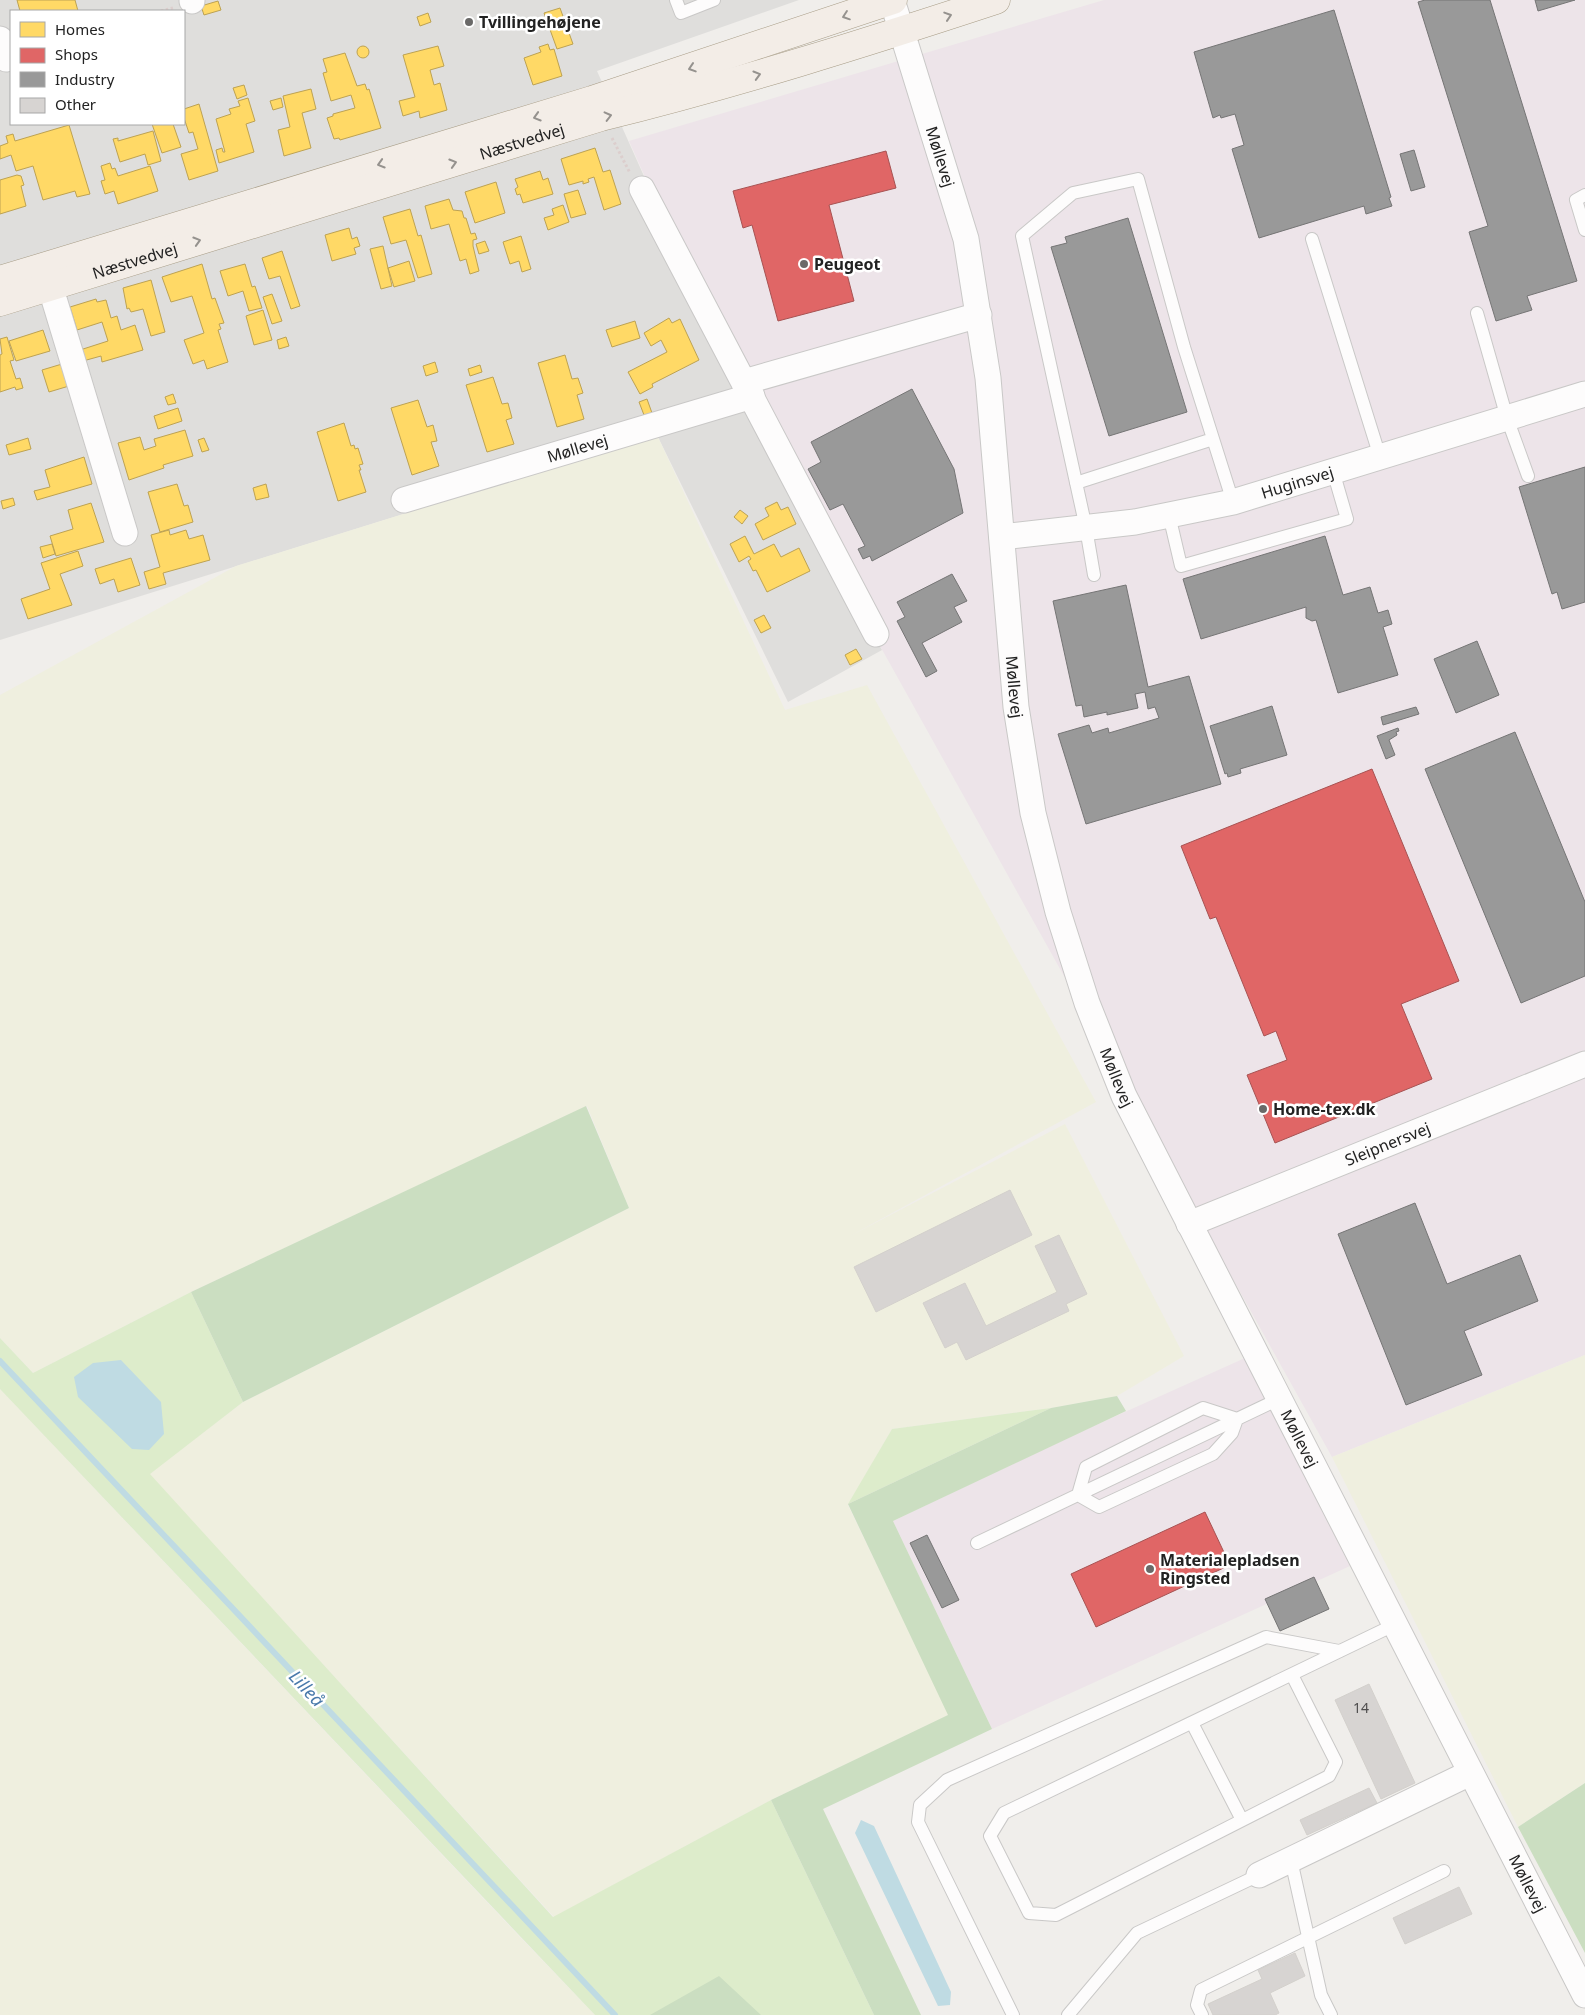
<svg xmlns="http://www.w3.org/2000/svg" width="1585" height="2015" viewBox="0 0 1585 2015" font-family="'Noto Sans',sans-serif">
	<rect width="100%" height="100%" fill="#f0eeeb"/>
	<path fill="#dfdedc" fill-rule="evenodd" d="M0 0H799L597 71 748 409 882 650 788 702 657 435 0 640ZM11 11H184V124H11Z"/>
	<path fill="#ede4e9" d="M1104 0H1585V1355L1332 1457 748 409 629 141Z
		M1245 1358 1350 1566 992 1729 893 1521 1076 1434Z"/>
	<path fill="#efefdf" d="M657 435 785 710 867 685 1096 1102 850 1236 1065 1124 1184 1356 1117 1396 1051 1408 892 1429 848 1505 949 1715 771 1800 554 1917 149 1474 243 1402 629 1208 587 1106 191 1292 33 1373 0 1338V695L236 566Z
		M1585 1355V1783L1518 1827 1332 1457Z
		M0 1389 519 1936 595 2015H0Z"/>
	<path fill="#ddeccb" d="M191 1292 243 1402 150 1474 553 1917 771 1800 874 2015H595L0 1389V1338L33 1373Z
		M1051 1408 848 1504 892 1429Z"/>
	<path fill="#cbdec1" d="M586 1106 629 1208 243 1402 191 1292Z
		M1117 1396 1126 1411 893 1521 992 1729 823 1809 921 2015H874L771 1800 948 1715 848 1504 1051 1408Z
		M1585 1783V1953L1518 1827Z
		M719 1976 761 2015H650Z"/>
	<path fill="#bfdbe3" d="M121 1360 161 1402 164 1434 149 1450 132 1449 78 1397 74 1377 93 1363Z
		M861 1820 874 1826 951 1992 950 2005 938 2006 855 1833Z"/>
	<path fill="#ffd966" stroke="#bda252" d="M17 0H75L78 11H20Z
		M218 1 221 10 204 15 201 6Z
		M560 8 573 44 557 49 544 13Z
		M428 13 431 22 420 26 417 17Z
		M548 44 550 50 554 49 562 76 533 85 524 58 541 52 539 47Z
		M438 46 444 66 430 70 434 85 440 83 447 110 420 118 419 111 403 116 399 101 415 97 403 55Z
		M357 52a6 6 0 1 1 12 0a6 6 0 1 1-12 0Z
		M345 53 357 86 365 84 367 90 369 89 381 128 340 140 339 138 334 139 327 118 333 116V114L355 108 351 95 331 101 323 73 327 72 323 59Z
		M244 85 247 95 237 99 233 88Z
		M311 89 316 109 302 113 311 148 284 156 278 130 290 127 283 96Z
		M248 98 255 121 246 124 254 152 219 163 216 150 222 148 223 152H225L216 119 231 114 229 109 240 106 238 101Z
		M281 98 283 107 273 110 270 101Z
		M199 104 218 171 189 180 181 154 198 149 193 132 189 133 184 118V109Z
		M152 124H173L181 147 162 153Z
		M69 125 90 194 77 197 75 191 43 200 33 166 16 171 11 155 0 159V146L8 143 6 136 13 134 15 141Z
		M153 131 161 161 148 165 145 154 120 162 113 139 118 138V141Z
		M595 148 603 172 610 170 621 204 604 210 594 177 588 179 589 182 583 184V181L569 185 561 159Z
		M110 163 112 169 115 168 118 176 150 166 158 191 118 204 114 191 105 194 101 181 105 180 101 166Z
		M540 171 543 180 548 178 553 194 523 203 520 194 517 195 515 189 518 187 515 179Z
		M17 175 21 176 24 185 21 186 26 206 0 214V180Z
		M496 182 505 213 475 223 465 192Z
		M578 190 586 214 571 218 564 194Z
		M449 199 453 210 462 211 464 218H466L471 234 475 233 477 239 473 240V246L479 271 470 274 466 259 460 261 449 224 431 229 425 206Z
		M563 205 569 222 548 230 544 218 554 215 552 209Z
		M410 209 418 236 421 235 432 274 418 278 406 240 391 244 383 217Z
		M349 228 352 239 357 237 360 246 354 248 356 254 332 261 325 235Z
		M521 236 531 269 522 272 519 261 510 264 503 242Z
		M485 241 489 251 479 254 476 244Z
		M383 246 392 286 381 289 370 249Z
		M282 251 300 306 291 309 280 276 269 279 262 258Z
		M409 261 415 281 394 287 388 268Z
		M202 264 212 299 215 298 224 323 219 324 221 329 218 330 228 362 207 369 204 360 193 364 184 340 204 333 192 296 171 302 162 277Z
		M245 264 252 287 255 286 262 308 249 311 243 291 228 296 220 271Z
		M151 280 165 332 151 336 143 309 131 312 129 308 127 309 123 288Z
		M272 294 282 321 272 324 263 297Z
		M96 299 97 302 106 300 111 318 117 316 121 330 135 325 143 350 102 362 101 356 83 361 80 350 108 341 102 322 77 330 70 307Z
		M263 310 272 340 254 345 246 316Z
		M669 318 672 323 680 319 699 360 652 384 653 387 640 394 628 372 667 352 661 340 651 346 644 333Z
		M635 321 640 338 612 347 606 330Z
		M43 330 50 351 16 361 9 341Z
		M7 337 14 360 10 361 16 379 20 378 23 388 16 390 15 387 0 392V355L2 354 0 339Z
		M286 337 289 346 279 349 277 340Z
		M565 355 572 379 578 378 583 393 577 395 584 419 557 427 538 363Z
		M435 362 438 372 426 376 423 366Z
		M62 364 69 386 49 392 42 370Z
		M480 365 482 372 470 376 468 369Z
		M493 377 502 404 508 403 512 418 506 420 514 444 487 452 466 385Z
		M173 394 176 403 168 405 165 397Z
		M647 399 652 413 644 415 639 402Z
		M418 400 427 427 433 425 437 441 431 442 439 466 412 475 391 408Z
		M178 408 182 421 158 429 154 416Z
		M344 423 351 446 354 445 355 449 358 448 363 464 359 465 361 470H359L366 492 338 501 317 432Z
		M185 430 193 456 163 465 164 468 129 480 118 443 140 437 144 450 156 446 154 439Z
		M28 438 31 449 9 455 6 445Z
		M204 438 209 450 202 452 198 440Z
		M84 457 92 484 37 500 34 491 50 487 45 470Z
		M177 484 184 506 188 505 193 522 160 532 148 492Z
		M266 484 269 497 256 500 253 488Z
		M13 498 15 505 3 509 1 501Z
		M777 502 781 510 788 507 796 524 763 540 755 524 769 516 765 508Z
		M91 503 104 542 56 556 50 536 73 529 68 510Z
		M740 510 748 516 742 524 734 517Z
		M169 530 170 535 186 530 189 539 203 535 210 560 163 573 166 584 149 589 144 572 160 567 151 535Z
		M745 536 754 554 774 544 781 557 799 548 810 571 767 592 756 570 753 571 748 561 751 559 749 556 739 562 730 544Z
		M52 544 55 554 43 558 40 547Z
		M78 551 83 566 60 574 72 605 28 619 21 599 50 589 41 563Z
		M131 558 140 585 118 592 114 579 100 584 95 569Z
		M764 615 771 628 761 633 754 620Z
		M856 649 862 659 850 665 845 655Z"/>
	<path fill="#e06666" stroke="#a75252" d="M886 151 896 188 829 205 854 301 778 321 752 225 743 228 733 191Z
		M1372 769 1459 981 1401 1004 1432 1079 1275 1143 1247 1075 1287 1060 1276 1031 1264 1036 1216 917 1210 919 1181 846Z
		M1205 1512 1230 1565 1096 1627 1071 1574Z"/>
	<path fill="#999" stroke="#757575" d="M1425 0H1490L1577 281 1527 296 1532 310 1496 321 1469 232 1488 226 1418 2Z
		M1535 0H1575L1538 11Z
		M1334 10 1391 197 1389 198 1392 206 1366 214 1364 206 1259 238 1232 149 1244 145 1235 114 1221 118 1220 115 1213 118 1194 52Z
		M1414 150 1425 187 1411 191 1400 154Z
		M1128 218 1187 412 1109 436 1051 247 1067 243 1065 237Z
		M912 389 954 469 963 513 872 561 870 556 863 559 858 549 865 546 843 504 830 510 808 469 821 462 811 442Z
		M1585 467V602L1562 609 1557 592 1552 594 1519 487Z
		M1325 536 1343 595 1370 587 1378 613 1388 610 1392 624 1383 627 1398 675 1338 693 1316 620 1312 621 1306 618V607L1201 639 1183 579Z
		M952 574 967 601 954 607 962 622 922 643 937 671 926 677 897 621 905 617 897 602Z
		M1126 585 1148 687 1189 676 1221 784 1086 824 1058 734 1089 725 1092 733 1108 728 1109 733 1159 718 1155 707 1148 709 1145 692 1135 694 1138 708 1107 715V712L1084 717 1082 705 1076 706 1053 601Z
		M1477 641 1499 695 1456 713 1434 659Z
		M1272 706 1287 755 1240 769 1241 773 1228 777 1227 773 1225 774 1210 726Z
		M1416 707 1419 714 1383 725 1381 717Z
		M1398 728 1399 731 1396 732 1397 735 1389 740 1395 755 1386 759 1377 736Z
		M1515 732 1585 902V976L1521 1003 1425 769Z
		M1415 1203 1447 1284 1520 1255 1538 1301 1464 1331 1482 1375 1406 1405 1338 1234Z
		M927 1535 959 1600 942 1608 910 1543Z
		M1314 1577 1329 1609 1280 1631 1265 1599Z"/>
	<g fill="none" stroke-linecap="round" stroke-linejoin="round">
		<path stroke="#bfdbe3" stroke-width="6" d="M0 1361 615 2015"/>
	</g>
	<path fill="#d7d4d2" stroke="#d3d0cc" d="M1010 1190 1032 1235 876 1312 854 1267Z
		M1059 1235 1087 1294 1066 1304 1069 1311 966 1360 957 1342 945 1348 923 1303 965 1283 986 1326 1057 1292 1035 1246Z
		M1369 1684 1415 1783 1381 1799 1335 1700Z
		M1369 1788 1377 1803 1307 1835 1300 1820Z
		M1459 1887 1472 1914 1405 1944 1393 1918Z
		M1295 1953 1305 1976 1270 1993 1279 2013 1275 2015H1213L1208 2004 1262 1979 1258 1970Z"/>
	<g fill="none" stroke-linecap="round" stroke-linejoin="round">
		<defs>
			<path id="lane" d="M676 0 681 13 714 0
				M1585 195 1576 200 1585 230
				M1312 239 1380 457
				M1477 313 1507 418 1528 476
				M1076 483 1213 439
				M1169 515 1181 566 1347 519 1333 471
				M1094 575 1086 528 1022 236 1073 193 1138 179 1184 347 1233 502
				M1203 1408 1237 1419 1232 1433 1213 1454 1099 1507 1078 1495 1086 1467Z
				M977 1543 1279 1399
				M1292 1675 1336 1762 1329 1776 1056 1915 1029 1913 990 1836 1004 1813 1394 1625
				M1192 1723 1242 1820
				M1291 1860 1321 1995 1331 2015
				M1013 2015 918 1822 920 1805 947 1780 1266 1637 1339 1651
				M1068 2015 1137 1933 1259 1875
				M1202 2015 1197 2005 1201 1990 1444 1871"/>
			<g id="street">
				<path d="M192 0V1"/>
				<path id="s1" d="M892 0 966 239 988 378 1016 707 1033 813 1058 912 1087 1003 1124 1096 1585 1995"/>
				<path d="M0 39 6 59"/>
				<path d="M642 189 876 634"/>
				<path d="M44 266 125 533"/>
				<path d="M744 382 979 315"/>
				<path id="s2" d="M404 500 752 396"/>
				<path id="s3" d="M1002 537 1135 522 1233 502 1585 394"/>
				<path id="s4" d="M1189 1224 1585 1064"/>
				<path d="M1259 1875 1470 1773"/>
			</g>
			<g id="primary">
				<path d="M0 280 592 100 893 0"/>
				<path id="s5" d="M0 302 601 117C735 84 865 43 996 0"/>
			</g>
		</defs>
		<use href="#lane" stroke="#c9c8c7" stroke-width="14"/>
		<use href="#street" stroke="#c9c8c7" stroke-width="27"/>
		<use href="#primary" stroke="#a79c86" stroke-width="29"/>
		<path stroke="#dccecd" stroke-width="3" stroke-dasharray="2.5 2.5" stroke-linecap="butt" d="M161 11 173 8
			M612 138 630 173"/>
		<use href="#lane" stroke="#fdfcfc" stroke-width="12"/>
		<use href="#street" stroke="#fdfcfc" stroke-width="25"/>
		<use href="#primary" stroke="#f3ede7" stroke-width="28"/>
	</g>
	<defs><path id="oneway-chevron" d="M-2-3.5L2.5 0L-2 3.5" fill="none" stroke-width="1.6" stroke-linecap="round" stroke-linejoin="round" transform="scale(1.25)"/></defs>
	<g stroke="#95928e">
		<use href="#oneway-chevron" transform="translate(846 16) rotate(161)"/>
		<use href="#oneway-chevron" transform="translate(948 16) rotate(-18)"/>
		<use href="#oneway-chevron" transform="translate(692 68) rotate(162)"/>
		<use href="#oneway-chevron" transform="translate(757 75) rotate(-16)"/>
		<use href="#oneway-chevron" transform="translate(608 116) rotate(-14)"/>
		<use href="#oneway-chevron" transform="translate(537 117) rotate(163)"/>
		<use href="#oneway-chevron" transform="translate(453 163) rotate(-17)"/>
		<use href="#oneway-chevron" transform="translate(381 164) rotate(163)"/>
		<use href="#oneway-chevron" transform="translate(197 241) rotate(-17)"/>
	</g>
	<g fill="#6a6968" stroke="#fff" stroke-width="2">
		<circle cx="469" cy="22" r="5"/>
		<circle cx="804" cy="264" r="5"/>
		<circle cx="1263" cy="1109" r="5"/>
		<circle cx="1150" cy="1569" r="5"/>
	</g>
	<g text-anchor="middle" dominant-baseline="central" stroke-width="5" stroke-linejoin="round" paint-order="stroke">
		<g font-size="14" fill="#4f4e4e">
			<text x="1361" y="1707">14</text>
		</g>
		<g font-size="16" font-weight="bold" fill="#222" stroke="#fff" text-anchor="start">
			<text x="479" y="22">Tvillingehøjene</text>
			<text x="814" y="264">Peugeot</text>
			<text x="1273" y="1109">Home-tex.dk</text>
			<text x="1160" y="1560">Materialepladsen<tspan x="1160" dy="18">Ringsted</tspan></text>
		</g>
		<g font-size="16" fill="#222" stroke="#fff">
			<text stroke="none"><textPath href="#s5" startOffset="546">Næstvedvej</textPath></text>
			<text stroke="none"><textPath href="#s1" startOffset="164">Møllevej</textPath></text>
			<text stroke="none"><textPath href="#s5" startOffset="141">Næstvedvej</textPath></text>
			<text stroke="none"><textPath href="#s2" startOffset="181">Møllevej</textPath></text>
			<text stroke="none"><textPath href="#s3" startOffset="301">Huginsvej</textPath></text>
			<text stroke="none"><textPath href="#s1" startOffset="701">Møllevej</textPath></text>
			<text stroke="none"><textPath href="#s1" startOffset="1106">Møllevej</textPath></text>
			<text stroke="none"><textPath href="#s4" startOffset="214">Sleipnersvej</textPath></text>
			<text stroke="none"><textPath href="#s1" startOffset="1511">Møllevej</textPath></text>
			<text stroke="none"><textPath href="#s1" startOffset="2011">Møllevej</textPath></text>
		</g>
		<g font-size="18" font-style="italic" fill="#4a7aab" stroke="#fff">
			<text transform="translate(307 1688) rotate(47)">Lilleå</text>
		</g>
	</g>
	<rect x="10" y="10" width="175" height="115" fill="#ffffff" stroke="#a7a7a7"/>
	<rect x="20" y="22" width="25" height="15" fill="#ffd966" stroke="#a7a7a7"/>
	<text x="55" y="35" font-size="15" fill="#222222">Homes</text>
	<rect x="20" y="48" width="25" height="15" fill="#e06666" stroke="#a7a7a7"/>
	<text x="55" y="60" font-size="15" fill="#222222">Shops</text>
	<rect x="20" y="72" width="25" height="15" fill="#999999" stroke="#a7a7a7"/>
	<text x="55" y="85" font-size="15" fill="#222222">Industry</text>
	<rect x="20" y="98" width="25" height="15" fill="#d7d4d2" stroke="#a7a7a7"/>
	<text x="55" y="110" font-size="15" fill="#222222">Other</text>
</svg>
